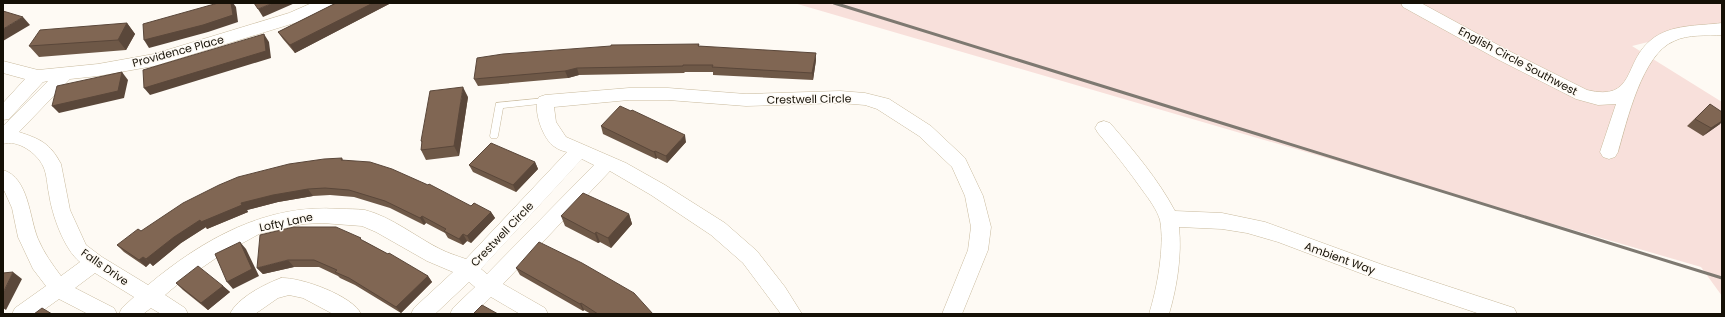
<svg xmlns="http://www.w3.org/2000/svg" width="1725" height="317" viewBox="0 0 1725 317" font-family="Poppins,sans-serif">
	<rect width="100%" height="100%" fill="#fefaf4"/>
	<path fill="#f8e0db" d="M794 3H1722V33L1668 37 1632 46 1722 102V296L1701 267Z"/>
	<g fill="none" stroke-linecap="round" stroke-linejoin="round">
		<defs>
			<path id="service" d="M545 98 548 99 549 101 548 103 503 108 498 136 497 138H491L490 136 496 103Z"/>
			<path id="minor" d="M312 3H334L332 7 301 21 154 66 98 76 70 79 19 132C40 139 50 143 61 164L70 210 86 245 102 257 148 285C203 239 267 203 340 209 348 209 357 209 365 210 392 217 416 237 440 249 448 253 457 256 466 259L567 152C563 151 559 150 555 147 543 140 532 109 539 97L545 95 629 88H668L746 94 840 91 865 93 889 99 931 126 965 158 983 196 991 227 988 250 962 314H942L968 250 971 227 965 196 952 167 919 136 877 109 865 105 840 103 746 106 668 100H629L554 107 556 122 566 137 626 163 665 185 725 223 757 251 785 287 802 314H781L743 263 711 235 651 195 610 171 503 284 545 308 548 314H520L491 297 474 314H450L453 308 475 287 469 282 435 314H411L414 308 453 272 427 261 376 232 362 226 322 223 303 224 259 234 219 256 178 284 165 295 185 308 188 314H161L151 308 143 314H119L122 308 134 297 95 273 75 288 114 308 117 314H88L59 299 38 314H12L15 308 46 286 33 269 18 237 12 208 3 188V170C29 178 29 217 38 239 44 253 52 264 61 276L80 262C64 249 52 215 49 194 47 185 47 174 43 166 37 153 17 139 3 144V126L48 81 43 82 9 119 3 120V103L25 79 3 73V61L38 70 98 64 154 54 289 13ZM582 159 594 165 487 274 481 269Z
				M1401 3H1421L1511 52 1587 90C1636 102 1623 62 1651 40 1670 24 1699 26 1722 23V35C1707 36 1688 34 1674 41 1642 54 1627 121 1618 152L1615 157 1609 159 1603 157 1600 152 1616 104 1598 105 1576 99 1499 60 1403 7Z
				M1104 121 1110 123C1134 151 1158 179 1175 211L1222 213 1265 222 1383 265 1514 308 1517 314H1480L1376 279 1278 242 1247 233 1222 229 1179 227C1182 255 1177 287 1169 314H1149C1157 289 1165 246 1160 220 1157 210 1149 199 1143 191 1129 171 1114 152 1098 133L1095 128 1098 123Z
				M281 278C301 277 353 296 361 314H333L303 298 289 295 278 298 255 314H230C237 298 265 284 281 278Z"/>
		</defs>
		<use href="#service" stroke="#c9ba9d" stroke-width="1"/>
		<use href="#minor" stroke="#c9ba9d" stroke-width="1"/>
		<use href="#service" fill="#fff" fill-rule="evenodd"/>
		<use href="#minor" fill="#fff" fill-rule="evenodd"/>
		<path stroke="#7e7971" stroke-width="3" d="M834 3 1722 278"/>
	</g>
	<path fill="#6e5847" d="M336 3H391L295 53 283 39 278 32Z
		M127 23 135 34 126 50 39 57 29 46Z
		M699 44V46L816 60 813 80 713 75V72H685L684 73 579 75 568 78 478 86 474 79Z
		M468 97 459 156 426 160 421 150 422 143 421 141Z
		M1710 104 1720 124 1703 136 1687 126Z
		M601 126 686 142 667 163 657 158 656 159 603 134Z
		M342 158 343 160 471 206 491 212 495 218 471 243 467 241 463 245 448 238 445 233 426 223 424 225 390 208 354 197 330 195 313 196 278 202 247 210 248 212 207 229 206 227 181 243 153 266 150 263 146 267 124 252 117 245 141 231Z
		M535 162 538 169 516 192 473 172 469 165Z
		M629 214 632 224 611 248 600 242 598 243 565 226 561 216Z
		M364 241 428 276 432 282 401 313 355 285 340 278 338 276 319 267H294L263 274 257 268Z
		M516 268 653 314H591L584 310 583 311 520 275Z
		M176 283 223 286 230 292 208 310 183 290Z"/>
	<path fill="#5a473a" d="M231 3H233L236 7 238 22 208 32 149 48 144 40Z
		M273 3H295L263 17 258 9Z
		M373 3H391L295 53 290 45Z
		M23 17 30 25 3 41V29Z
		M127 23 135 34 126 50 118 40Z
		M264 34 269 42 271 58 150 95 144 88Z
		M816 53V60L813 80 812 73Z
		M577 68 579 75 568 78 565 71Z
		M122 72 128 80 124 98 59 113 52 106Z
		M463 87 468 97 459 156 454 146Z
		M1722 121V122L1720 124 1703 136 1711 128Z
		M685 135 686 142 667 163 666 156Z
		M655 151 657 158 656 159 654 152Z
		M535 162 538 169 516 192 513 185Z
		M308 189 313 196 278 202 247 210 248 212 207 229 206 227 181 243 153 266 146 259 174 237 200 220 241 203 273 195Z
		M491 212 495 218 471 243 467 236Z
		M629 214 632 224 611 248 608 238Z
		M422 216 426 223 424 225 420 218Z
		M596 232 600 242 598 243 595 234Z
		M463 234 467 241 463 245 459 239Z
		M240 242 246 249 259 276 233 289 227 282Z
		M143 257 150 263 146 267 139 260Z
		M288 260 294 267 263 274 257 268Z
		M13 272 22 279 6 310 3 308V293Z
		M428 276 432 282 401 313 396 307Z
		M223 286 230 292 208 310 201 303Z
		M581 303 584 310 583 311 580 304Z"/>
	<path fill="#806653" stroke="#5a473a" d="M218 3H231L233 15 203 25 144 40 143 24Z
		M254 3H273L258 9Z
		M336 3H373L290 45 278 32Z
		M3 11 23 17 3 29Z
		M127 23 118 40 29 46 40 30Z
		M264 34 266 51 144 88 143 70Z
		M699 44 698 46 816 53 812 73 712 67 713 65H683V66L577 68 565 71 474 79 477 58 503 54 611 46V45Z
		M122 72 118 91 52 106 57 86Z
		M463 87 454 146 421 150 422 141H421L430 91Z
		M1710 104 1722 112V121L1711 128 1695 119Z
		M620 106 631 111 632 110 685 135 666 156 655 151 654 152 601 126Z
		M491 143 535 162 513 185 469 165Z
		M342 158 341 160 370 162 392 169 428 185 429 184 471 206 474 203 491 212 467 236 463 234 459 239 444 231 446 229 422 216 420 218 385 201 349 190 325 188 308 189 273 195 241 203 242 205 201 222 200 220 174 237 146 259 143 257 139 260 117 245 138 229 141 231 183 203 219 185 238 177 289 164 324 159Z
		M583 193 629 214 608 238 596 232 595 234 561 216Z
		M294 227H336L361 238 360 239 388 254 389 253 428 276 396 307 349 278 335 272 337 270 314 260H288L257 268 260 235Z
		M240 242 252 269 227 282 215 254Z
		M539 242 582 263 634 293 653 314H598L581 303 580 304 516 268Z
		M198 266 223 286 201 303 176 283Z
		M13 272 3 293V273Z
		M482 305 498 314H473Z
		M42 308 52 314H34Z"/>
	<g text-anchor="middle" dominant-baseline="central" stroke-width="3" stroke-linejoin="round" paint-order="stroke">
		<g font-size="11" fill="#151006" stroke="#fefaf4">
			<text transform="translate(178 51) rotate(-15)">Providence Place</text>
			<text transform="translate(1518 61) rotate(28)">English Circle Southwest</text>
			<text transform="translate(809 99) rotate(-1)">Crestwell Circle</text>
			<text transform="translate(286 222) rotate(-12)">Lofty Lane</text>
			<text transform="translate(502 234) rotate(-46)">Crestwell Circle</text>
			<text transform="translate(1340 258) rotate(20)">Ambient Way</text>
			<text transform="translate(105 267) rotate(35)">Falls Drive</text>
		</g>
	</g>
	<rect width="1725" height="317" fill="none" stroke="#151006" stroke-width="8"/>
</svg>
